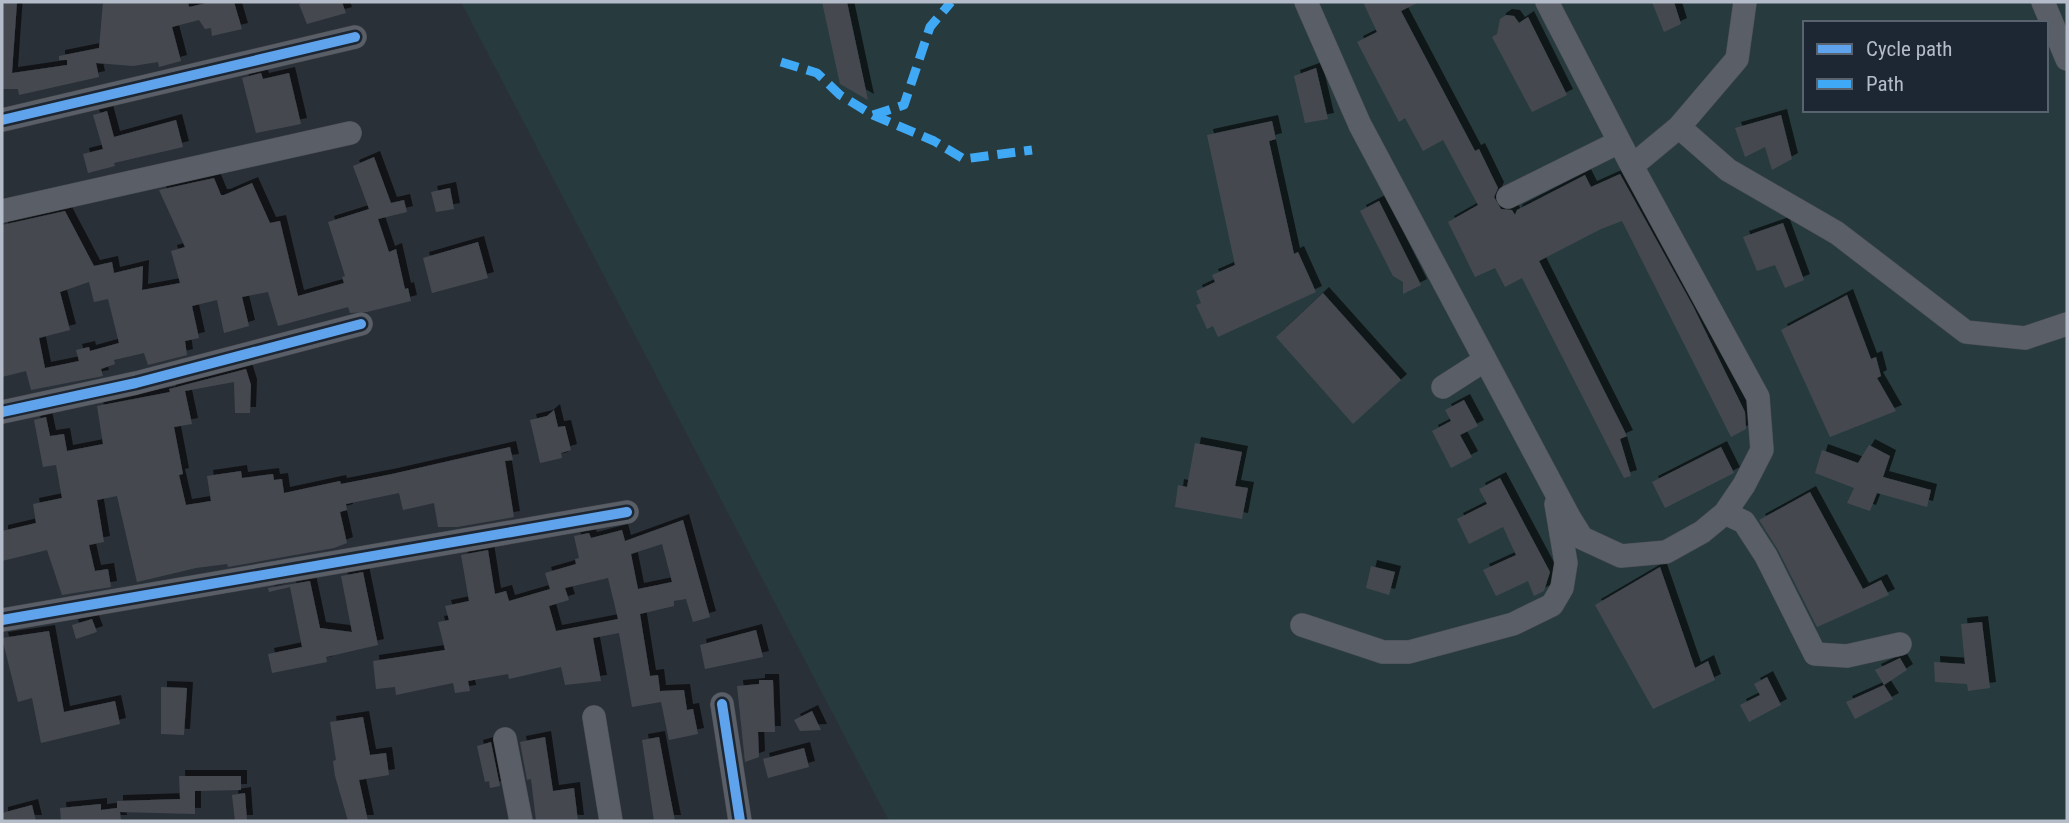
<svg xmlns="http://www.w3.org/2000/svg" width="2069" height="823" viewBox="0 0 2069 823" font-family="'Roboto Condensed',sans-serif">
	<defs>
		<filter id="shadow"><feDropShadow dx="6" dy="-6" stdDeviation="0" flood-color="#0009"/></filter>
	</defs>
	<rect width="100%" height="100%" fill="#2a3038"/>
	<path fill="#273a3e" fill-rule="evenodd" d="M461 2H2067V821H889ZM1805 23H2046V110H1805Z"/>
	<path fill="#444950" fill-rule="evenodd" filter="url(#shadow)" d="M2 2H17L12 73 67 65V60H59V56L99 48 103 2H188L189 7 211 2H234L242 29 212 36 211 28 205 29 199 20 172 27 181 61 159 67 158 62 133 66 96 63 99 77 19 95 18 89H2Z
		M306 2H342L346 13 307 24 299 4Z
		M822 2H847L868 100 840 84Z
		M1363 2H1419L1401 11 1475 151 1479 149 1498 188 1494 197 1501 209 1512 210 1515 215 1517 210 1585 175 1591 187 1620 174 1693 306 1745 412 1746 429 1731 437 1622 221 1601 229 1539 261 1627 436 1620 439 1631 476 1624 478 1522 278 1505 287 1495 268 1475 277 1448 222 1478 205 1443 140 1423 151 1405 118 1399 122 1357 42 1377 32Z
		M1652 2H1674L1681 24 1664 32Z
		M1506 15 1514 16 1519 23 1528 17 1567 95 1532 112 1492 37 1497 34 1500 19Z
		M1316 68 1328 119 1305 123 1294 76Z
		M261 73 263 79 289 73 301 124 256 133 242 78Z
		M107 111 114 137 176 120 183 147 114 163 115 166 88 173 83 154 103 149 93 115Z
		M1781 115 1792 159 1772 170 1765 147 1745 157 1735 128Z
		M1272 121 1276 139 1269 141 1294 254 1298 252 1316 292 1218 337 1213 326 1207 329 1196 305 1201 303 1196 291 1215 282 1212 275 1235 265 1207 135Z
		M374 157 391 203 404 200 407 212 378 219 389 252 396 249 405 289 408 288 411 301 367 312 350 313 348 307 278 326 268 292 242 297 249 326 224 333 217 300 192 306 199 338 185 341 187 355 148 365 144 353 114 360 115 364 101 369 103 376 31 390 26 371 2 377V225L65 211 94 266 112 262 114 273 143 266 142 290 180 283 171 251 185 247 159 190 214 178 221 195H224L252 183 270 223 280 221 298 296 344 283 342 277 345 276 328 222 369 209 353 166ZM89 282 94 302 108 299 119 343 90 351 89 347 76 350 79 361 45 368 39 338 70 330 60 292Z
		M450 188 454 209 436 212 431 192Z
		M1379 201 1421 285 1403 294V282L1393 276 1360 211Z
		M1783 223 1804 280 1785 288 1775 265 1757 271 1743 237Z
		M478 242 488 278 432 293 423 258Z
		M1323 293 1401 380 1353 424 1276 337Z
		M1847 295 1871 359 1876 357 1881 376 1877 378 1896 411 1830 437 1781 330Z
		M246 369 251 385 250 413H235L234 382 185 391 192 424 174 427 183 474 179 475 186 505 211 501 207 476 241 471 242 478 273 474 274 480 282 479 284 493 340 481 341 484 392 474 510 447 513 460 505 461 514 517 457 527H438L434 503 403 510 399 493 346 504 347 510 340 512 347 543 334 548 228 567 227 564 196 568 137 582 117 496 97 500 104 542 89 545 95 571 108 569 111 587 62 595 47 550 2 561V531L36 523 33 504 62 498 56 465 43 467 34 420 46 417 50 436 64 434 67 451 103 444 97 406 170 392 169 389Z
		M1464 400 1478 426 1460 435 1472 457 1451 468 1432 431 1451 421 1445 410Z
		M554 410 558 427 565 426 571 450 561 453 562 458 540 463 530 420 547 416Z
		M1195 443 1242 452 1235 486 1248 488 1242 519 1175 507 1178 485 1187 487Z
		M1869 445 1890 456 1883 477 1931 490 1927 507 1877 493 1870 511 1847 503 1854 488 1815 473 1822 450 1858 463Z
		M1721 447 1734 473 1665 508 1652 482Z
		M1500 478 1550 572 1544 591 1534 596 1528 581 1496 596 1483 570 1516 555 1503 527 1469 544 1457 519 1487 504 1479 489Z
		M1810 492 1863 589 1881 580 1889 595 1817 627 1778 550 1759 520Z
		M683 520 710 617 693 622 686 599 674 601V606L640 614 650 676 658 675 660 691 684 690 687 710 693 709 698 734 669 740 661 702 632 707 619 633 593 638 601 681 565 685 561 667 509 679 508 674 468 681 470 691 455 693 453 683 396 695 395 687 376 689 373 661 445 650 438 622 449 620 445 606 469 601 461 555 488 550 495 594 506 591 509 601 550 589 545 573 576 564 575 559 579 558 574 536 589 533 591 538 622 530 625 541ZM662 544 672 582 638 589 631 554ZM608 578 618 619 556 631 549 606 569 600 565 588Z
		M1371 566 1395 572 1389 595 1366 588Z
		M1660 567 1695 668 1708 661 1715 680 1653 709 1595 605Z
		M363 572 378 645 326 657 327 662 272 673 268 654 302 647 290 587 269 592 268 588 310 581 320 628 352 632 341 576Z
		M92 619 97 632 76 639 72 625Z
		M1982 622 1990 688 1968 691 1967 684 1935 682 1934 662 1965 664 1961 624Z
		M756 630 763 657 705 669 700 645Z
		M49 631 64 712 115 701 120 724 41 743 32 698 18 702 2 638Z
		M1900 658 1907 670 1884 685 1875 670Z
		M1767 677 1781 705 1749 722 1740 705 1760 695 1754 684Z
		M759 680H773L775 732H758L759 757 745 762 737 686 759 684Z
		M1884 685 1893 699 1855 719 1846 702Z
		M161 687 187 688 184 735 161 734Z
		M812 711 821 730 800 731 794 720Z
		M363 717 370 755 386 753 389 775 359 780 368 821H348L335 776 333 761 336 760 330 722Z
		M545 737 553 791 574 788 578 821H536L531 779 527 780 520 742Z
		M659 737 667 780 675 821H654L642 740Z
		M491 742 500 786 490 788 489 781 485 782 477 746Z
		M804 748 809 767 768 778 763 759Z
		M179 776H241V790L195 791V814L120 812 121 821H61L60 808 101 804V810L117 808V801L180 799Z
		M245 793 247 821H235L232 795Z
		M32 805 36 821H2V813Z"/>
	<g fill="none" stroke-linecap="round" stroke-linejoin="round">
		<defs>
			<path id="minor" d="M1306 2 1360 125 1569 517 1582 538 1621 556 1666 552 1702 532 1725 513 1744 485 1762 450 1758 397 1632 166
				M1547 2 1632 166 1679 127 1737 59 1745 2
				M2043 2 2067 59
				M2 120 355 37
				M1679 127 1728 170 1837 233 1966 332 2025 338 2067 324
				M1508 197 1619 142
				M2 211 350 133
				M1443 387 1485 360
				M2 412 136 383 361 324
				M1725 513 1744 522 1766 556 1815 654 1847 656 1900 644
				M2 620 627 512
				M1302 625 1383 652H1409L1513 624 1552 605 1562 588 1566 563 1556 504
				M722 704 740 821
				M594 717 611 821
				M505 739 521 821"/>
		</defs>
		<use href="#minor" stroke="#484c53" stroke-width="24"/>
		<use href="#minor" stroke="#5a5e66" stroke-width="23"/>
		<path stroke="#3fa9f5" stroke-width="9" stroke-dasharray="18 9" stroke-linecap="butt" d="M781 62 817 73 840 95 873 115 934 141 964 159 1032 150
			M873 115 904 105 930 27 951 2"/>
		<defs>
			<path id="cycleway" d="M2 120 355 37
				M2 412 136 383 361 324
				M2 620 627 512
				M722 704 740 821"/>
		</defs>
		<use href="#cycleway" stroke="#1d2633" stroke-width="15"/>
		<use href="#cycleway" stroke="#60a3ed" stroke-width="10"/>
	</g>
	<rect width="2069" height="823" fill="none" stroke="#b4bcc9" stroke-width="7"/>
	<rect x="1803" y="21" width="245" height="91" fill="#1d2633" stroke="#59626f" stroke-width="2"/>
	<rect x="1817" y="44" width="35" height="10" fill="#60a3ed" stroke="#59626f" stroke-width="2"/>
	<text x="1866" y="56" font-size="21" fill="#b4bcc9">Cycle path</text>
	<rect x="1817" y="79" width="35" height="10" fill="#3fa9f5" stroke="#59626f" stroke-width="2"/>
	<text x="1866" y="91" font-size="21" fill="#b4bcc9">Path</text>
</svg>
